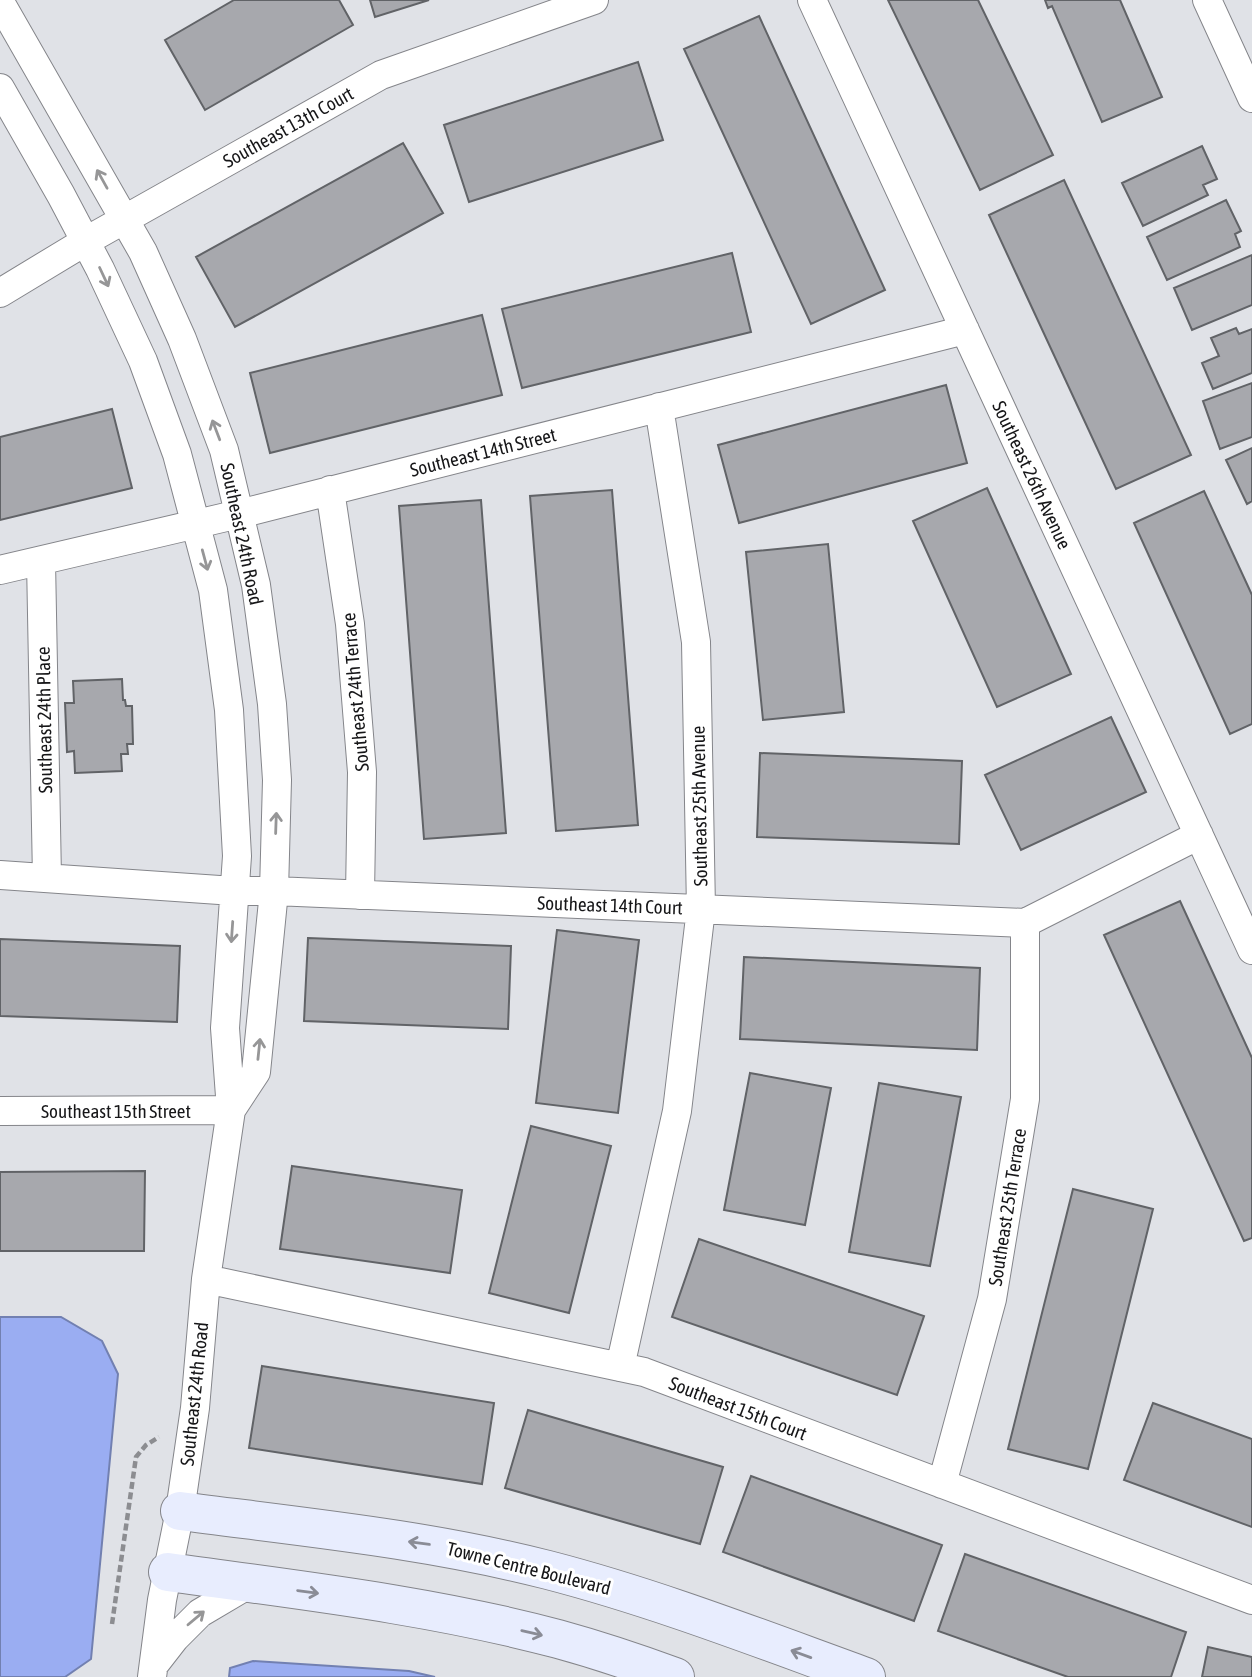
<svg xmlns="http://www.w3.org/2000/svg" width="1252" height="1677" viewBox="0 0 1252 1677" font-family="'Asap Condensed',sans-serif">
	<rect width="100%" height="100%" fill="#e0e2e7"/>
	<path fill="#9aadf2" stroke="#7280b1" stroke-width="2" d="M0 1317H61L102 1341 118 1374 91 1659 65 1677H0Z
		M253 1661 409 1671 435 1677H229L230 1668Z"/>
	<path fill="#a7a8ad" stroke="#616367" stroke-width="2" d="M234 0H339L353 25 205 110 165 40Z
		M370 0H429L375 17Z
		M888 0H978L1053 155 980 190Z
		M1045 0H1120L1162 97 1102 122 1052 6 1048 8Z
		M759 16 885 290 811 324 684 49Z
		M638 62 663 140 469 202 444 125Z
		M403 143 443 213 235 327 196 257Z
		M1202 146 1217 179 1203 185 1208 195 1143 226 1122 183Z
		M1064 180 1191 455 1116 489 989 215Z
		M1226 200 1241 231 1235 234 1240 247 1167 280 1147 237Z
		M732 253 751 332 522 388 502 309Z
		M1252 255V305L1192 330 1174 288Z
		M482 315 502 395 270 453 250 373Z
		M1236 328 1239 334 1252 329V373L1213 389 1202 363 1219 356 1211 338Z
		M1252 383V437L1220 449 1203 401Z
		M946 385 967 463 739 523 718 445Z
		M112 409 132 488 0 520V437Z
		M1252 448V501L1247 504 1226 460Z
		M987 488 1071 674 997 707 913 521Z
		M612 490 638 825 556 831 530 496Z
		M1204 491 1252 595V724L1230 734 1134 523Z
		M481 500 506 833 424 839 399 506Z
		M828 544 844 712 763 720 746 552Z
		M122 679 123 700H125L126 706H132L133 744H127L128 754H121L122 771 75 773 74 751 67 752 65 703H74L73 681Z
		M1111 717 1146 792 1021 850 985 775Z
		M760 753 962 761 959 844 757 837Z
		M1180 901 1252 1058V1238L1244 1241 1104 935Z
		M557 930 639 940 618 1113 536 1103Z
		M308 938 511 946 508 1029 304 1021Z
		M0 939 180 946 177 1022 0 1016Z
		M744 957 980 968 977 1050 740 1039Z
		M750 1073 831 1088 805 1225 724 1210Z
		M879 1083 961 1097 930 1266 849 1252Z
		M531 1126 611 1146 569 1313 489 1293Z
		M292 1166 462 1190 450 1273 280 1249Z
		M145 1171 144 1251H0V1172Z
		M1073 1189 1153 1209 1088 1469 1008 1449Z
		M699 1239 924 1316 897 1395 672 1317Z
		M262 1366 494 1403 482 1484 249 1448Z
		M1153 1403 1252 1439V1527L1124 1480Z
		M528 1410 723 1467 700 1544 505 1488Z
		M751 1476 942 1545 914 1621 723 1552Z
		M965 1554 1186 1632 1171 1677H1068L938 1631Z
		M1208 1647 1252 1657V1677H1202Z"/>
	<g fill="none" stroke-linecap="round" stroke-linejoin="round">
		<defs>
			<path id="street" d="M812 0 1252 950
				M1207 0 1252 98
				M0 2 143 252 182 339 224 450 256 585 272 704 277 780 274 891 256 1072 231 1110
				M0 88 61 195 100 269 143 361 177 454 213 590 229 710 237 856 225 1028 231 1110 206 1279 195 1408 180 1511 162 1600 152 1677
				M0 293 86 241 381 75 594 0
				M330 490 350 624 362 772 360 895
				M41 561 47 878
				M0 570 239 514 965 330
				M0 875 234 891H274L1025 923 1199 835
				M0 1111 231 1110
				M206 1279 644 1372 1252 1600
				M620 1367 677 1111 701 909 696 642 659 407
				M942 1484 992 1299 1025 1099V923
				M154 1665 175 1638 200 1613 249 1584"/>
			<path id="secondary" d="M180 1511C303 1527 427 1539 548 1570 656 1598 761 1639 866 1677
				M168 1572C298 1590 431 1605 558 1639 598 1650 637 1663 675 1677"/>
		</defs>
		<use href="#street" stroke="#84858a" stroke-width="30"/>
		<use href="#secondary" stroke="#84858a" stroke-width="40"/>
		<path stroke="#8c8d91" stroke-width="4.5" stroke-dasharray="7 3.5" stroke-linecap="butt" d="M112 1624 136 1457 146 1445 159 1437"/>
		<use href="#street" stroke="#fff" stroke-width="28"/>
		<use href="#secondary" stroke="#e8edfe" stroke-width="38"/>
	</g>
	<defs><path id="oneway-shaft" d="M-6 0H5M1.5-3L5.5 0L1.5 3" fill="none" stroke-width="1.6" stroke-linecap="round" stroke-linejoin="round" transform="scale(1.75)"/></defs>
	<g stroke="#969697">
		<use href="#oneway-shaft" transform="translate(102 179) rotate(-119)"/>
		<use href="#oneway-shaft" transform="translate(104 277) rotate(65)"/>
		<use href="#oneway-shaft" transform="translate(216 430) rotate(-111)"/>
		<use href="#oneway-shaft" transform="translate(205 560) rotate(75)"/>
		<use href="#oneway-shaft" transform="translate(276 823) rotate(-88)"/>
		<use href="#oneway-shaft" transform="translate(232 932) rotate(94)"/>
		<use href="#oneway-shaft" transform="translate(259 1049) rotate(-84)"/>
		<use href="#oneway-shaft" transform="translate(196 1618) rotate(-40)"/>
	</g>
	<g stroke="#8a8c96">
		<use href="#oneway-shaft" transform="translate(419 1543) rotate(-172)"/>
		<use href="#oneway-shaft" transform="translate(308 1592) rotate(8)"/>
		<use href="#oneway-shaft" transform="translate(532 1633) rotate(13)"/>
		<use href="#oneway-shaft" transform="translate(801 1654) rotate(-160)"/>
	</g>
	<g text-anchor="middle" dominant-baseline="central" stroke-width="6" stroke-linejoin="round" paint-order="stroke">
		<g font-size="19" fill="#161618" stroke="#fff">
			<text transform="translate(288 127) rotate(-29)">Southeast 13th Court</text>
			<text transform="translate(483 452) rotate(-14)">Southeast 14th Street</text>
			<text transform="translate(1032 475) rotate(65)">Southeast 26th Avenue</text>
			<text transform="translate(242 534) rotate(78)">Southeast 24th Road</text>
			<text transform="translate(355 692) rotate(-95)">Southeast 24th Terrace</text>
			<text transform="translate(44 720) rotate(-91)">Southeast 24th Place</text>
			<text transform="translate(699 806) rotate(-91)">Southeast 25th Avenue</text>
			<text transform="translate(610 905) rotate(2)">Southeast 14th Court</text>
			<text x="116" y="1111">Southeast 15th Street</text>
			<text transform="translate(1007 1207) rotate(-81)">Southeast 25th Terrace</text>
			<text transform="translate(194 1394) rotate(-84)">Southeast 24th Road</text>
			<text transform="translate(738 1408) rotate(21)">Southeast 15th Court</text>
			<text transform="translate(529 1568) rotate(14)">Towne Centre Boulevard</text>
		</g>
	</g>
</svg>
